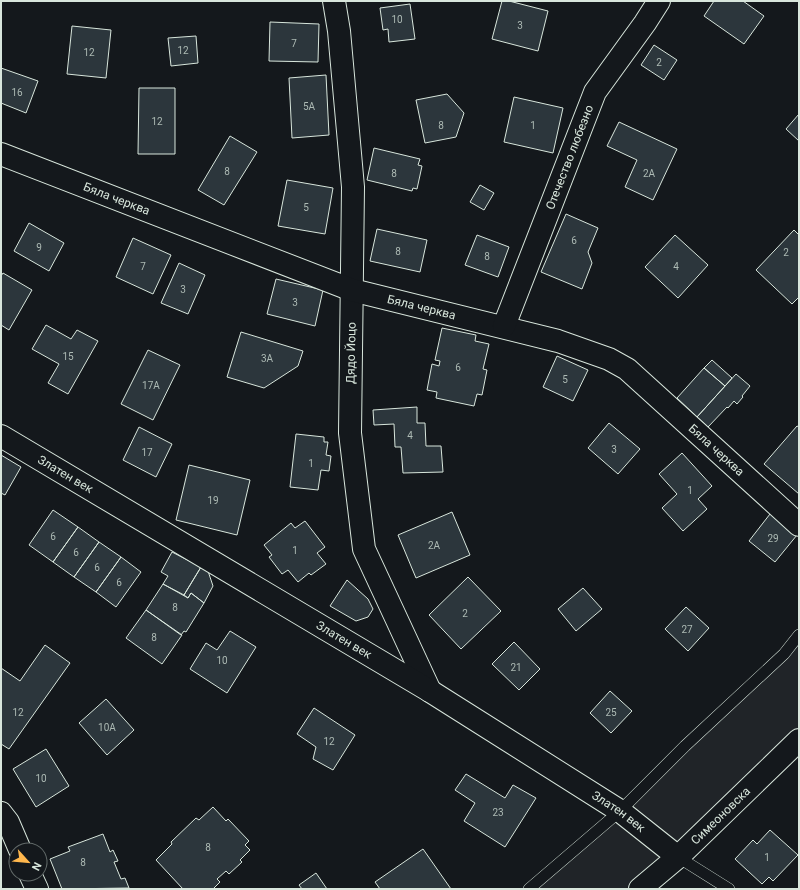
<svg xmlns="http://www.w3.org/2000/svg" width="800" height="890" viewBox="0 0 800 890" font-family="Roboto,sans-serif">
	<rect width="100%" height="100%" fill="#14181c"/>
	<path fill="#202428" stroke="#939e99" d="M799 635V740L640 889H529Z"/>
	<path fill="#2c363c" stroke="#d8e6dc" d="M502 1H509L548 11 538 51 492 39Z
		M714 1H743L764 16 744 44 704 16Z
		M410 4 415 39 389 42 388 29 383 30 380 8Z
		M270 22 319 24 318 62 269 61Z
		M72 26 111 30 106 78 67 74Z
		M196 36 198 63 171 66 168 38Z
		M654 45 677 60 664 80 641 65Z
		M1 68 38 81 26 113 1 103Z
		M326 75 329 135 292 138 289 78Z
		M139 88H175V154H138Z
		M447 94 464 113 456 137 425 143 416 100Z
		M514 97 563 108 553 153 504 142Z
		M799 114V141L786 129Z
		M619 122 677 149 653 200 625 187 637 160 607 146Z
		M230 136 257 152 224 205 198 190Z
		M374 148 420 159 418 165 422 166 417 189 413 188 412 191 367 180Z
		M287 180 333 188 325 234 278 226Z
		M480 185 494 193 484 210 470 202Z
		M566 214 598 228 588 252 592 263 582 289 541 272Z
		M29 223 64 243 49 271 14 251Z
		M377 229 427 240 420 272 370 261Z
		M794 230 799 235V297L792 304 756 270Z
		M477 235 509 247 498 277 465 265Z
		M675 235 708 265 678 298 645 267Z
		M133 238 171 255 153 294 116 277Z
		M179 263 205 275 188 314 161 303Z
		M3 273 32 290 9 330 1 325V276Z
		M276 279 323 290 315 326 267 314Z
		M46 325 71 339 77 330 98 341 68 394 48 383 59 364 32 349Z
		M442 328 476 335 475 341 489 344 483 369 487 370 482 395 477 394 474 406 436 398 437 392 427 390 432 364 439 366 440 361 435 360Z
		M241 332 303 351 298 366 264 388 227 377Z
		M148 350 180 365 153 420 121 404Z
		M557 356 588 370 573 401 543 387Z
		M712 360 732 378 725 386 704 368Z
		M704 368 725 386 697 417 677 398Z
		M736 374 750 386 742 396 743 397 737 404 734 401 728 408 727 407 708 427 697 417Z
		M417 407V423H425L426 446H441L443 472 403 473 401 447H395L394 424 374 425 373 410Z
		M609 423 640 449 618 474 588 448Z
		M797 426 799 427V494L764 464Z
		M139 427 172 444 156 477 123 460Z
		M296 434 324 437V442H328L326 455 331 456 329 471 321 470 318 490 290 487Z
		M682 453 712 486 698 499 707 509 683 531 662 508 677 494 659 474Z
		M1 455 21 467 5 495 1 493Z
		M189 465 250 480 237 535 176 520Z
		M53 510 78 527 53 562 29 545Z
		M452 512 470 555 416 578 398 535Z
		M770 514 797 535 775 562 749 541Z
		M305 521 325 547 317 553 326 564 311 575 309 573 298 582 288 570 282 574 269 557 272 555 264 545 291 523 295 528Z
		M78 527 99 542 74 577 53 562Z
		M99 542 121 557 96 592 74 577Z
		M172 552 201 567 184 595 163 584 168 576 161 572Z
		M121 557 141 572 116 607 96 592Z
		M201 567 208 571 213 586 204 603 191 593 188 598 184 595Z
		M468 577 501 611 461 649 429 615Z
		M347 580 368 599 373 609 368 617 356 621 330 606Z
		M163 584 188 598 191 593 204 603 186 632 184 631 181 635 146 610Z
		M583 588 602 609 576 631 558 609Z
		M686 607 709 628 688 651 665 629Z
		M146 610 182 635 162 664 126 638Z
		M230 631 256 647 227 693 190 669 206 643 217 650Z
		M514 642 540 669 519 690 492 664Z
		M45 645 70 663 9 749 1 744V668L20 681Z
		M610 691 632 711 611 733 590 713Z
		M106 699 134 730 107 755 79 723Z
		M314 708 355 735 333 770 313 759 316 747 297 734Z
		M46 749 69 786 36 807 13 769Z
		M466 774 505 798 513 785 536 798 505 847 464 821 475 803 455 790Z
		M213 807 226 821 228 819 249 841 245 845 250 850 240 860 242 862 229 874 226 871 217 879 220 882 213 889H183L156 860 172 844 171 842 196 818 199 820Z
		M770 830 798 855 773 881 769 877 762 884 735 859 753 840 757 844Z
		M103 834 110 852 113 850 118 861 114 862 121 879 125 878 129 888 62 889 50 859 70 851 68 847Z
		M423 849 451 889H380L375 882Z
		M316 873 327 889H302L299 885Z"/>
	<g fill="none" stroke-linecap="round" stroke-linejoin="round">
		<defs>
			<path id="service" d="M678 857 729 889
				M529 889 620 811 685 746 784 654 799 635"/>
			<g id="minor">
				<path d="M334 1 339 31 353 187 350 433 364 549 430 691"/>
				<path id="s1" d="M1 154 352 290 558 341 609 359 627 369 799 525"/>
				<path id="s2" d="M504 326 595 92 645 23 659 1"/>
				<path id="s3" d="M1 436 430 691 620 811 678 857"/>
				<path d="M1 813 8 822 20 850"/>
				<path d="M30 874 37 889"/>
			</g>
			<g id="tertiary">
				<path id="s4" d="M640 889 678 857 799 740"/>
			</g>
		</defs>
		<use href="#service" stroke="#d8e6dc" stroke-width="12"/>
		<use href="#minor" stroke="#d8e6dc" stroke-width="24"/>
		<use href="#tertiary" stroke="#d8e6dc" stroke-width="24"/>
		<use href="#service" stroke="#14181c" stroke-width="11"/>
		<use href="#minor" stroke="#14181c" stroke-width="22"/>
		<use href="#tertiary" stroke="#14181c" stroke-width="22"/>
	</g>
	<g text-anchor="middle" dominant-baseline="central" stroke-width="3" stroke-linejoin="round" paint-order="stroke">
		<g font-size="10" fill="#adbab4">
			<text x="397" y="19">10</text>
			<text x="520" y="25">3</text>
			<text x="294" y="43">7</text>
			<text x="183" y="50">12</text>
			<text x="89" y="52">12</text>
			<text x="659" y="62">2</text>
			<text x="17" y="92">16</text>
			<text x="309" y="106">5А</text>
			<text x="157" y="121">12</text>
			<text x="441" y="125">8</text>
			<text x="533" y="125">1</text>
			<text x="227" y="171">8</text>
			<text x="394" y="173">8</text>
			<text x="649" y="173">2А</text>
			<text x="306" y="207">5</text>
			<text x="574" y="240">6</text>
			<text x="39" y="247">9</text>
			<text x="398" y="251">8</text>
			<text x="786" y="252">2</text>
			<text x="487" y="256">8</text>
			<text x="143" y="266">7</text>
			<text x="676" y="266">4</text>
			<text x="183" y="289">3</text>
			<text x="295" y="302">3</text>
			<text x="68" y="356">15</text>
			<text x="267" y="358">3А</text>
			<text x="458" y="367">6</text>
			<text x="565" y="379">5</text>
			<text x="151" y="385">17А</text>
			<text x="410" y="435">4</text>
			<text x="614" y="449">3</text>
			<text x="147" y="452">17</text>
			<text x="311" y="463">1</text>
			<text x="690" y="490">1</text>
			<text x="213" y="500">19</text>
			<text x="53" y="536">6</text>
			<text x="773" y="538">29</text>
			<text x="434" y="545">2А</text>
			<text x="295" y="550">1</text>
			<text x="76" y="552">6</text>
			<text x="97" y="567">6</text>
			<text x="119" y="582">6</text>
			<text x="175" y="607">8</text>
			<text x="465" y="613">2</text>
			<text x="687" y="629">27</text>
			<text x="154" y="637">8</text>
			<text x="222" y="660">10</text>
			<text x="516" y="667">21</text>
			<text x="18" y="712">12</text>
			<text x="611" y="712">25</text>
			<text x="107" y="727">10А</text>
			<text x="329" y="741">12</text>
			<text x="41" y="778">10</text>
			<text x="498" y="812">23</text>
			<text x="208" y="847">8</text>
			<text x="767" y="857">1</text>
			<text x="83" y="862">8</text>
		</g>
		<g font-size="12" fill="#d8e6dc" stroke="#14181c">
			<text stroke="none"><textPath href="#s2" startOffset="181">Отечество любезно</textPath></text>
			<text stroke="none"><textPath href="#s1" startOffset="124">Бяла черква</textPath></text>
			<text stroke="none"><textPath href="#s1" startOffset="448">Бяла черква</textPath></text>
			<text transform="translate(351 353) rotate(-89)">Дядо Йоцо</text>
			<text stroke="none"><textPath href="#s1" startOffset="784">Бяла черква</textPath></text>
			<text stroke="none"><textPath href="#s3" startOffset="75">Златен век</textPath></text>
			<text stroke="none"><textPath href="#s3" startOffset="399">Златен век</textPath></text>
			<text stroke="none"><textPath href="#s3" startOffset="723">Златен век</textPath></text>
			<text stroke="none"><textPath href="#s4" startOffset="109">Симеоновска</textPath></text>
		</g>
	</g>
	<rect width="800" height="890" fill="none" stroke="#d8e6dc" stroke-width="4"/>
	<g transform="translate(28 862) rotate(117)"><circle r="19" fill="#14181c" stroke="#626a69"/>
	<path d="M0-3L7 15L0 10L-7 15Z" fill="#ffb74d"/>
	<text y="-6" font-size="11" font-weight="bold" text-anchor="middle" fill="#d8e6dc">N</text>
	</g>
</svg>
